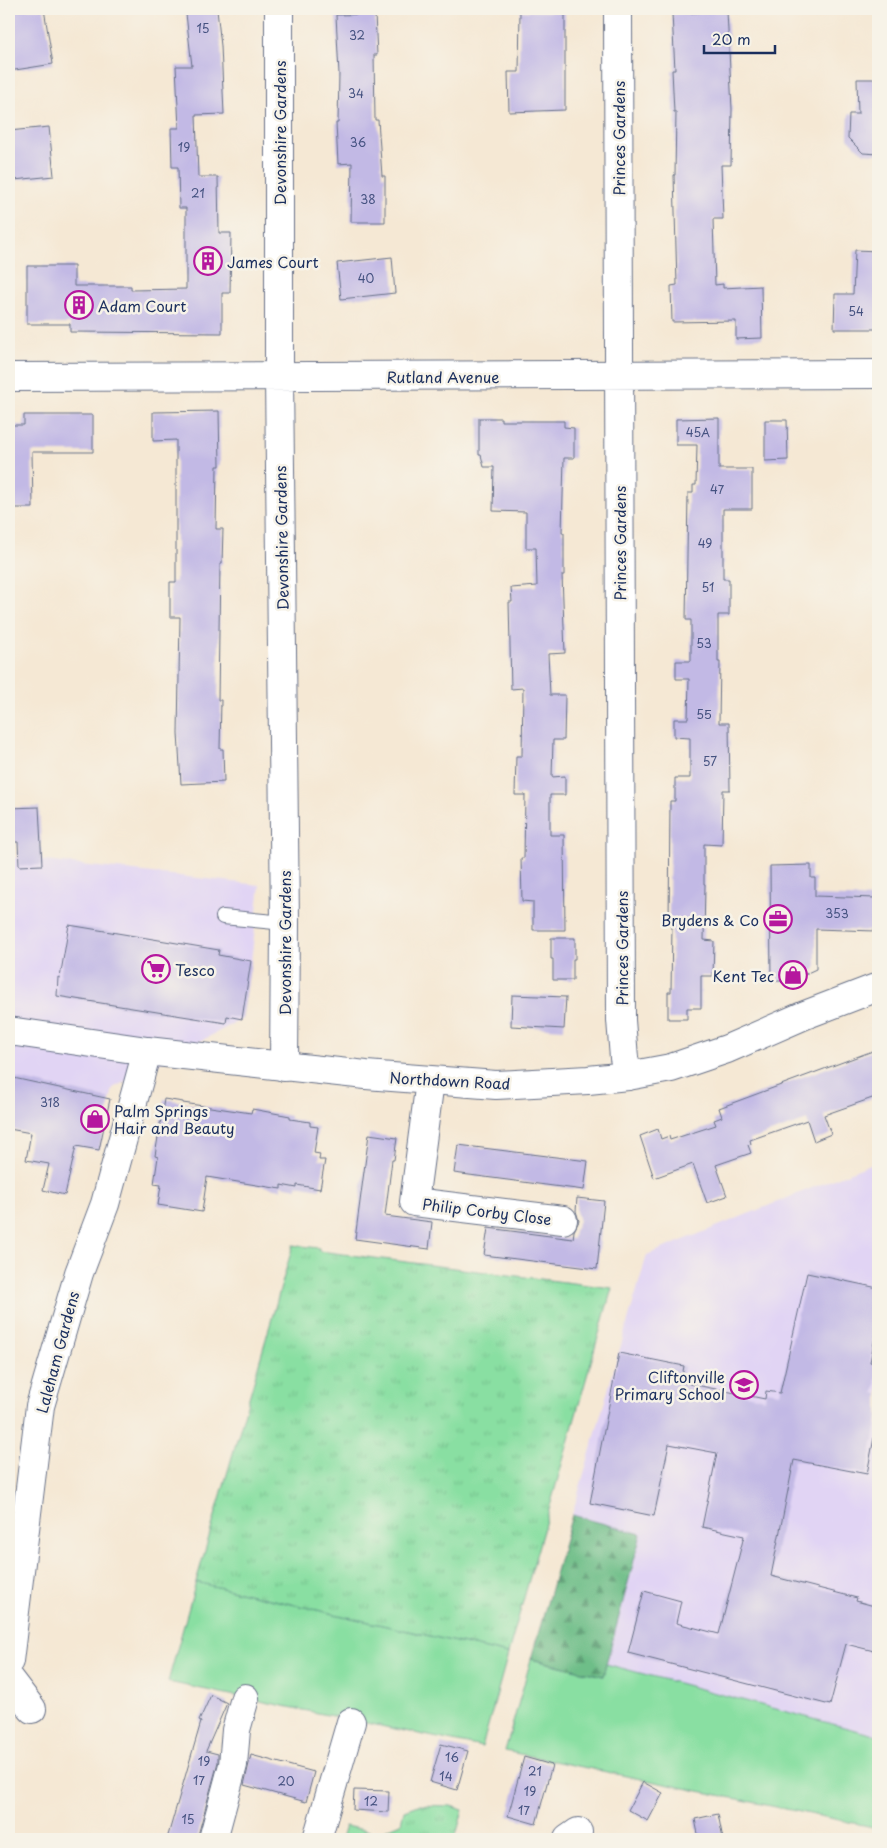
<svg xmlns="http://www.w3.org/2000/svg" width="887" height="1848" viewBox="0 0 887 1848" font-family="'Playpen Sans',sans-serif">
	<defs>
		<pattern id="forest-firs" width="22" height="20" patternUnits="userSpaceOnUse" patternTransform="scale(1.25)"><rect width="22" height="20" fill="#6ebe88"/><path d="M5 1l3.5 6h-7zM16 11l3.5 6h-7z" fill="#5a9b72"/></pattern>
		<pattern id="park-tufts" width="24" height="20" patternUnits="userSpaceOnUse" patternTransform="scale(1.25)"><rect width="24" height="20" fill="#89dfa2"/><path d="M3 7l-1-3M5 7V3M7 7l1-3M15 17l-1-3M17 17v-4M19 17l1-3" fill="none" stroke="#76c08e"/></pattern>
	</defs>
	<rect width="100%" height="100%" fill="#f7f3e8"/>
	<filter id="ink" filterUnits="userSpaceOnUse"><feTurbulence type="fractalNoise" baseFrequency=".02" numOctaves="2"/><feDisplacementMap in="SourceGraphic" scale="10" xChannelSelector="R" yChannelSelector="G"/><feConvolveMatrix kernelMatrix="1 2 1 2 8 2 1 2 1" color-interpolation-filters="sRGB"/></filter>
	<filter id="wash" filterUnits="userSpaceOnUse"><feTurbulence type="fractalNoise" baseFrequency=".0096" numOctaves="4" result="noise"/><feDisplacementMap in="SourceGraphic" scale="20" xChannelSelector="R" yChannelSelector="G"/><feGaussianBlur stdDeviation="1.12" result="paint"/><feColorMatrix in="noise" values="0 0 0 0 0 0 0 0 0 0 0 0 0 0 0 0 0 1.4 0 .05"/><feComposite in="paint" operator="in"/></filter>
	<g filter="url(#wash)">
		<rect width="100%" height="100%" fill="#f5e8d4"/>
		<path fill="#e1d4f4" d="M9 857 260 885 251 961 242 1019 113 1088 103 1131 9 1110Z
			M878 1161V1736L606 1664 641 1534 572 1515 647 1255Z"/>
		<path fill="#89dfa2" stroke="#528780" d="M196 1582 508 1654 482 1747 168 1682Z
			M531 1659 603 1676 606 1664 878 1736V1828L505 1751Z"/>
		<path fill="url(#forest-firs)" stroke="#447673" d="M572 1515 641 1534 603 1676 531 1659Z"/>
		<path fill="url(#park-tufts)" stroke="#528780" d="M293 1245 319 1248V1251L612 1288 508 1654 196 1582Z
			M418 1805 451 1806 463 1810 455 1839H341L345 1826 378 1833 401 1823 404 1810Z"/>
		<g id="blocks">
			<path fill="#c2b9e5" d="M9 9H44L53 64 9 71Z
				M217 10 221 46 224 114 196 115 198 177H218L219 233H231L230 293H222V333L70 332V324H27V266H74V286H131V290L186 289V208H179L178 167H172L171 128H179L176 66H192L186 14Z
				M520 11 565 12V110L509 112 508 72H519Z
				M727 11 732 109 731 165H721L723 219H713L715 285 723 284V288L761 286 762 338 736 339V321L672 322 671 286 677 285 674 175H675L676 112H674L672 70H675L672 14Z
				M375 14 377 55H374L375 120H378L382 176H385V222H351L352 163 338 164 336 123H338L339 74 336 15Z
				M857 79H878V154L863 153 848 138 849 114H858Z
				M49 127 54 176 14 180 9 131Z
				M855 250 878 251V329H834L835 294H853Z
				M392 257 395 293 341 299 337 263Z
				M219 411 220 466H217L216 529H223L222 564H220L218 700H221L220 749H223L224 782 181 784 178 733 180 617H170V582H176V440L153 441V412Z
				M24 415H93V452H32L33 508H9V425H24Z
				M479 418H501V421H564V427L574 428V458H564L562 533H564V575H562L565 653 548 654 550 695H565L564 740H553L552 777 565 776V795H550V835H564L565 930H533V902L522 901 521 858H524L525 795H515L516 756H522L523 688 511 689 509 602H512L511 588 537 586 536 548H526V512L493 511 494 467H484L481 455H479Z
				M719 418V469H752V509H723V579H729V615H718V662H720L719 723H729L730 790H723L722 845 704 844V884H705L704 940 714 941 713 976H701V1008H687V1019H668V992H671L672 925H669L670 801H675V778H690V738L674 737V719H688L689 679H676V661H691V620H686L688 493H693V485H696L697 445H676V419Z
				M765 420H787L788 460 765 461Z
				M39 807 42 865 19 866 18 842H9V808Z
				M811 865V878H815V896L876 898 875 931 816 929V969L790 981H771L770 866Z
				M69 925 219 950 218 955 251 961 242 1019 227 1016 226 1023 57 996 58 977 60 978Z
				M551 938H575V959H573V980H553V959H551Z
				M512 995 566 997 564 1029 511 1026Z
				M878 1049V1096L824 1115 831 1134 814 1141 807 1120 750 1140 751 1144 748 1145 751 1153 716 1165 727 1196 707 1203 693 1164 654 1178 640 1136 658 1129 661 1139 669 1136 670 1140 716 1125 714 1120 722 1117 719 1108Z
				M9 1077 110 1099 99 1150 76 1146 65 1195 43 1190 49 1164 26 1160 31 1133 9 1129Z
				M164 1099 183 1102V1103L251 1113 252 1109 290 1116V1119L310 1122V1126L318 1127 314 1153 320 1154 319 1160H325L320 1189 297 1185V1188L281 1185V1189L207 1177 202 1212 158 1205 161 1185 154 1184 158 1157 155 1156Z
				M369 1134 397 1138 394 1160H392L385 1216 432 1222 429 1249 355 1239Z
				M458 1145 588 1161 584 1190 454 1173Z
				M577 1198 604 1201 597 1269 484 1255 488 1228 573 1239 574 1231 579 1221 576 1211Z
				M807 1273 878 1288V1323L870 1362 878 1364 874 1393 878 1394V1417L867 1474 794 1460 771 1576 857 1598 856 1601 878 1607V1652L846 1644 830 1705 628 1653 644 1591 681 1601 676 1623 719 1634 744 1536 702 1527 717 1453 669 1444 654 1516 590 1503 619 1353 684 1366 681 1382 765 1399 766 1391 780 1393Z
				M211 1695 227 1703 206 1751 218 1754V1762L197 1839H167L201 1722 199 1721Z
				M441 1744 468 1751 457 1790 430 1782Z
				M251 1755 314 1772 306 1802 244 1785Z
				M524 1757 552 1765 536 1824 508 1816Z
				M643 1782 663 1793 648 1821 628 1810Z
				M354 1790 389 1791 388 1812 353 1810Z
				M718 1814 723 1839H699L695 1819Z"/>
		</g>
	</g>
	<g filter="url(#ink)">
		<use href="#blocks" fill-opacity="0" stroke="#677087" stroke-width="1"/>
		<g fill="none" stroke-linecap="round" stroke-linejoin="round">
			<defs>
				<path id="service" d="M223 917 285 923"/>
				<path id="minor" d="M279 9V377L285 923 284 1067
					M618 9 621 1020 624 1058 628 1076
					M9 377 878 374
					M430 1081 414 1202 563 1220
					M9 1661 40 1406 79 1273 105 1204 147 1051
					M9 1679 32 1709
					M213 1839 233 1765 236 1730 245 1698
					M317 1839 351 1722
					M568 1839 578 1832"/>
				<path id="secondary" d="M9 1031 147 1051 366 1075 496 1085 588 1080 628 1076 671 1068 727 1049 805 1015 878 987"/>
			</defs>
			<use href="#service" stroke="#677087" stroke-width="16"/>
			<use href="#minor" stroke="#677087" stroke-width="30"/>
			<use href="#secondary" stroke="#677087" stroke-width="30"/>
			<use href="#service" stroke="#fff" stroke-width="14"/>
			<use href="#minor" stroke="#fff" stroke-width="28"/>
			<use href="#secondary" stroke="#fff" stroke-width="28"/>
		</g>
	</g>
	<defs>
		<symbol id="building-ring" viewBox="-11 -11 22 22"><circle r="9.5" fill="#f7f3e8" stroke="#b5179e" stroke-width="1.5"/><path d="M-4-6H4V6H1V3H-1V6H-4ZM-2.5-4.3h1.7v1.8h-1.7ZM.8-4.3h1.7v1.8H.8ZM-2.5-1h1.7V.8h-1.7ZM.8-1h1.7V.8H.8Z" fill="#b5179e"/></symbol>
		<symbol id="office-ring" viewBox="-11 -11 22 22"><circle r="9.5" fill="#f7f3e8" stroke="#b5179e" stroke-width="1.5"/><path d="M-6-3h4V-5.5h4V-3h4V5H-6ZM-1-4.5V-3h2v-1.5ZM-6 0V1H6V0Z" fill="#b5179e"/></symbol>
		<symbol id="supermarket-ring" viewBox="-11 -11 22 22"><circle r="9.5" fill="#f7f3e8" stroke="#b5179e" stroke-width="1.5"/><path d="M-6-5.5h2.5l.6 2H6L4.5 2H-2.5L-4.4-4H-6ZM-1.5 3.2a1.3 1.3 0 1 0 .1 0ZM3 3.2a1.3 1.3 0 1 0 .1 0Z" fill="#b5179e"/></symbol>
		<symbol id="shop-ring" viewBox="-11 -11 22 22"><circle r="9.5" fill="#f7f3e8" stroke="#b5179e" stroke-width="1.5"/><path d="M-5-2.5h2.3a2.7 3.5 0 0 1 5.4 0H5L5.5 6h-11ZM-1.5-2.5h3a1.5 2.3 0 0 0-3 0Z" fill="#b5179e"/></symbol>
		<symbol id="school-ring" viewBox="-11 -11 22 22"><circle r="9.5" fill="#f7f3e8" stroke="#b5179e" stroke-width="1.5"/><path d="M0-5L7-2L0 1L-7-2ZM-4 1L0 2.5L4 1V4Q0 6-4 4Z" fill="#b5179e"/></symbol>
	</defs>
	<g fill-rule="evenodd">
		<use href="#building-ring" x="192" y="245" width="32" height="32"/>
		<use href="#building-ring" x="63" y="289" width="32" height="32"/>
		<use href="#office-ring" x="762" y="903" width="32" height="32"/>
		<use href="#supermarket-ring" x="140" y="953" width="32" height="32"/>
		<use href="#shop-ring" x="777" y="959" width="32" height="32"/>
		<use href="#shop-ring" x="79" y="1103" width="32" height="32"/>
		<use href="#school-ring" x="728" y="1369" width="32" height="32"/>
	</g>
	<g text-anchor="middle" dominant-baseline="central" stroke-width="5" stroke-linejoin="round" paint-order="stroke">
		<g font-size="12" fill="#455280">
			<text x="203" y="28">15</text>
			<text x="357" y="35">32</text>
			<text x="356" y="93">34</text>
			<text x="358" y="142">36</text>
			<text x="184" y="147">19</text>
			<text x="198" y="193">21</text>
			<text x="368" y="199">38</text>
			<text x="366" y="278">40</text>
			<text x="856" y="311">54</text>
			<text x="698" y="432">45A</text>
			<text x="717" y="489">47</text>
			<text x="705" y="543">49</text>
			<text x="708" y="587">51</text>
			<text x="704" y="643">53</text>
			<text x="704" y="714">55</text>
			<text x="710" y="761">57</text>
			<text x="837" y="913">353</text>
			<text x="50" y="1102">318</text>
			<text x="452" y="1757">16</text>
			<text x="204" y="1761">19</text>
			<text x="535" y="1771">21</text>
			<text x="446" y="1776">14</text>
			<text x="199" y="1780">17</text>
			<text x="286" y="1781">20</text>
			<text x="530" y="1791">19</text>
			<text x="371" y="1801">12</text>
			<text x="524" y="1810">17</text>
			<text x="188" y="1819">15</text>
		</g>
		<g font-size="15" fill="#1b2f5e" stroke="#f7f3e8">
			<text transform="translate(279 133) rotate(-90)">Devonshire Gardens</text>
			<text transform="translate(618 138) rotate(-90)">Princes Gardens</text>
			<text x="443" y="376">Rutland Avenue</text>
			<text transform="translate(281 538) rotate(-91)">Devonshire Gardens</text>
			<text transform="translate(619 543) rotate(-90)">Princes Gardens</text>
			<text transform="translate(284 943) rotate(-90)">Devonshire Gardens</text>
			<text transform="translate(621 948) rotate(-90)">Princes Gardens</text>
			<text transform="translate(450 1080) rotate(3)">Northdown Road</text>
			<text transform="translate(487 1211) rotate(7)">Philip Corby Close</text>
			<text transform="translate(57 1352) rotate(-75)">Laleham Gardens</text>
		</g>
		<g font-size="15" fill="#1b2f5e" stroke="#f7f3e8" text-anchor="start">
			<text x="227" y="261">James Court</text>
			<text x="98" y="305">Adam Court</text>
			<text x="759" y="919" text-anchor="end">Brydens &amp; Co</text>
			<text x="175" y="969">Tesco</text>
			<text x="774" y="975" text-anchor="end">Kent Tec</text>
			<text x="114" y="1110">Palm Springs<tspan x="114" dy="17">Hair and Beauty</tspan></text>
			<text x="725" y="1376" text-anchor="end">Cliftonville<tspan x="725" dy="17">Primary School</tspan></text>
		</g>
	</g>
	<rect width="887" height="1848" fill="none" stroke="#f7f3e8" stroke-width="30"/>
	<path d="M704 45v8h71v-8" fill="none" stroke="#1b2f5e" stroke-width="2.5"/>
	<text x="712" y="45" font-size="15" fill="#1b2f5e" stroke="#f7f3e8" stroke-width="4" paint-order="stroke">20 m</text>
</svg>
